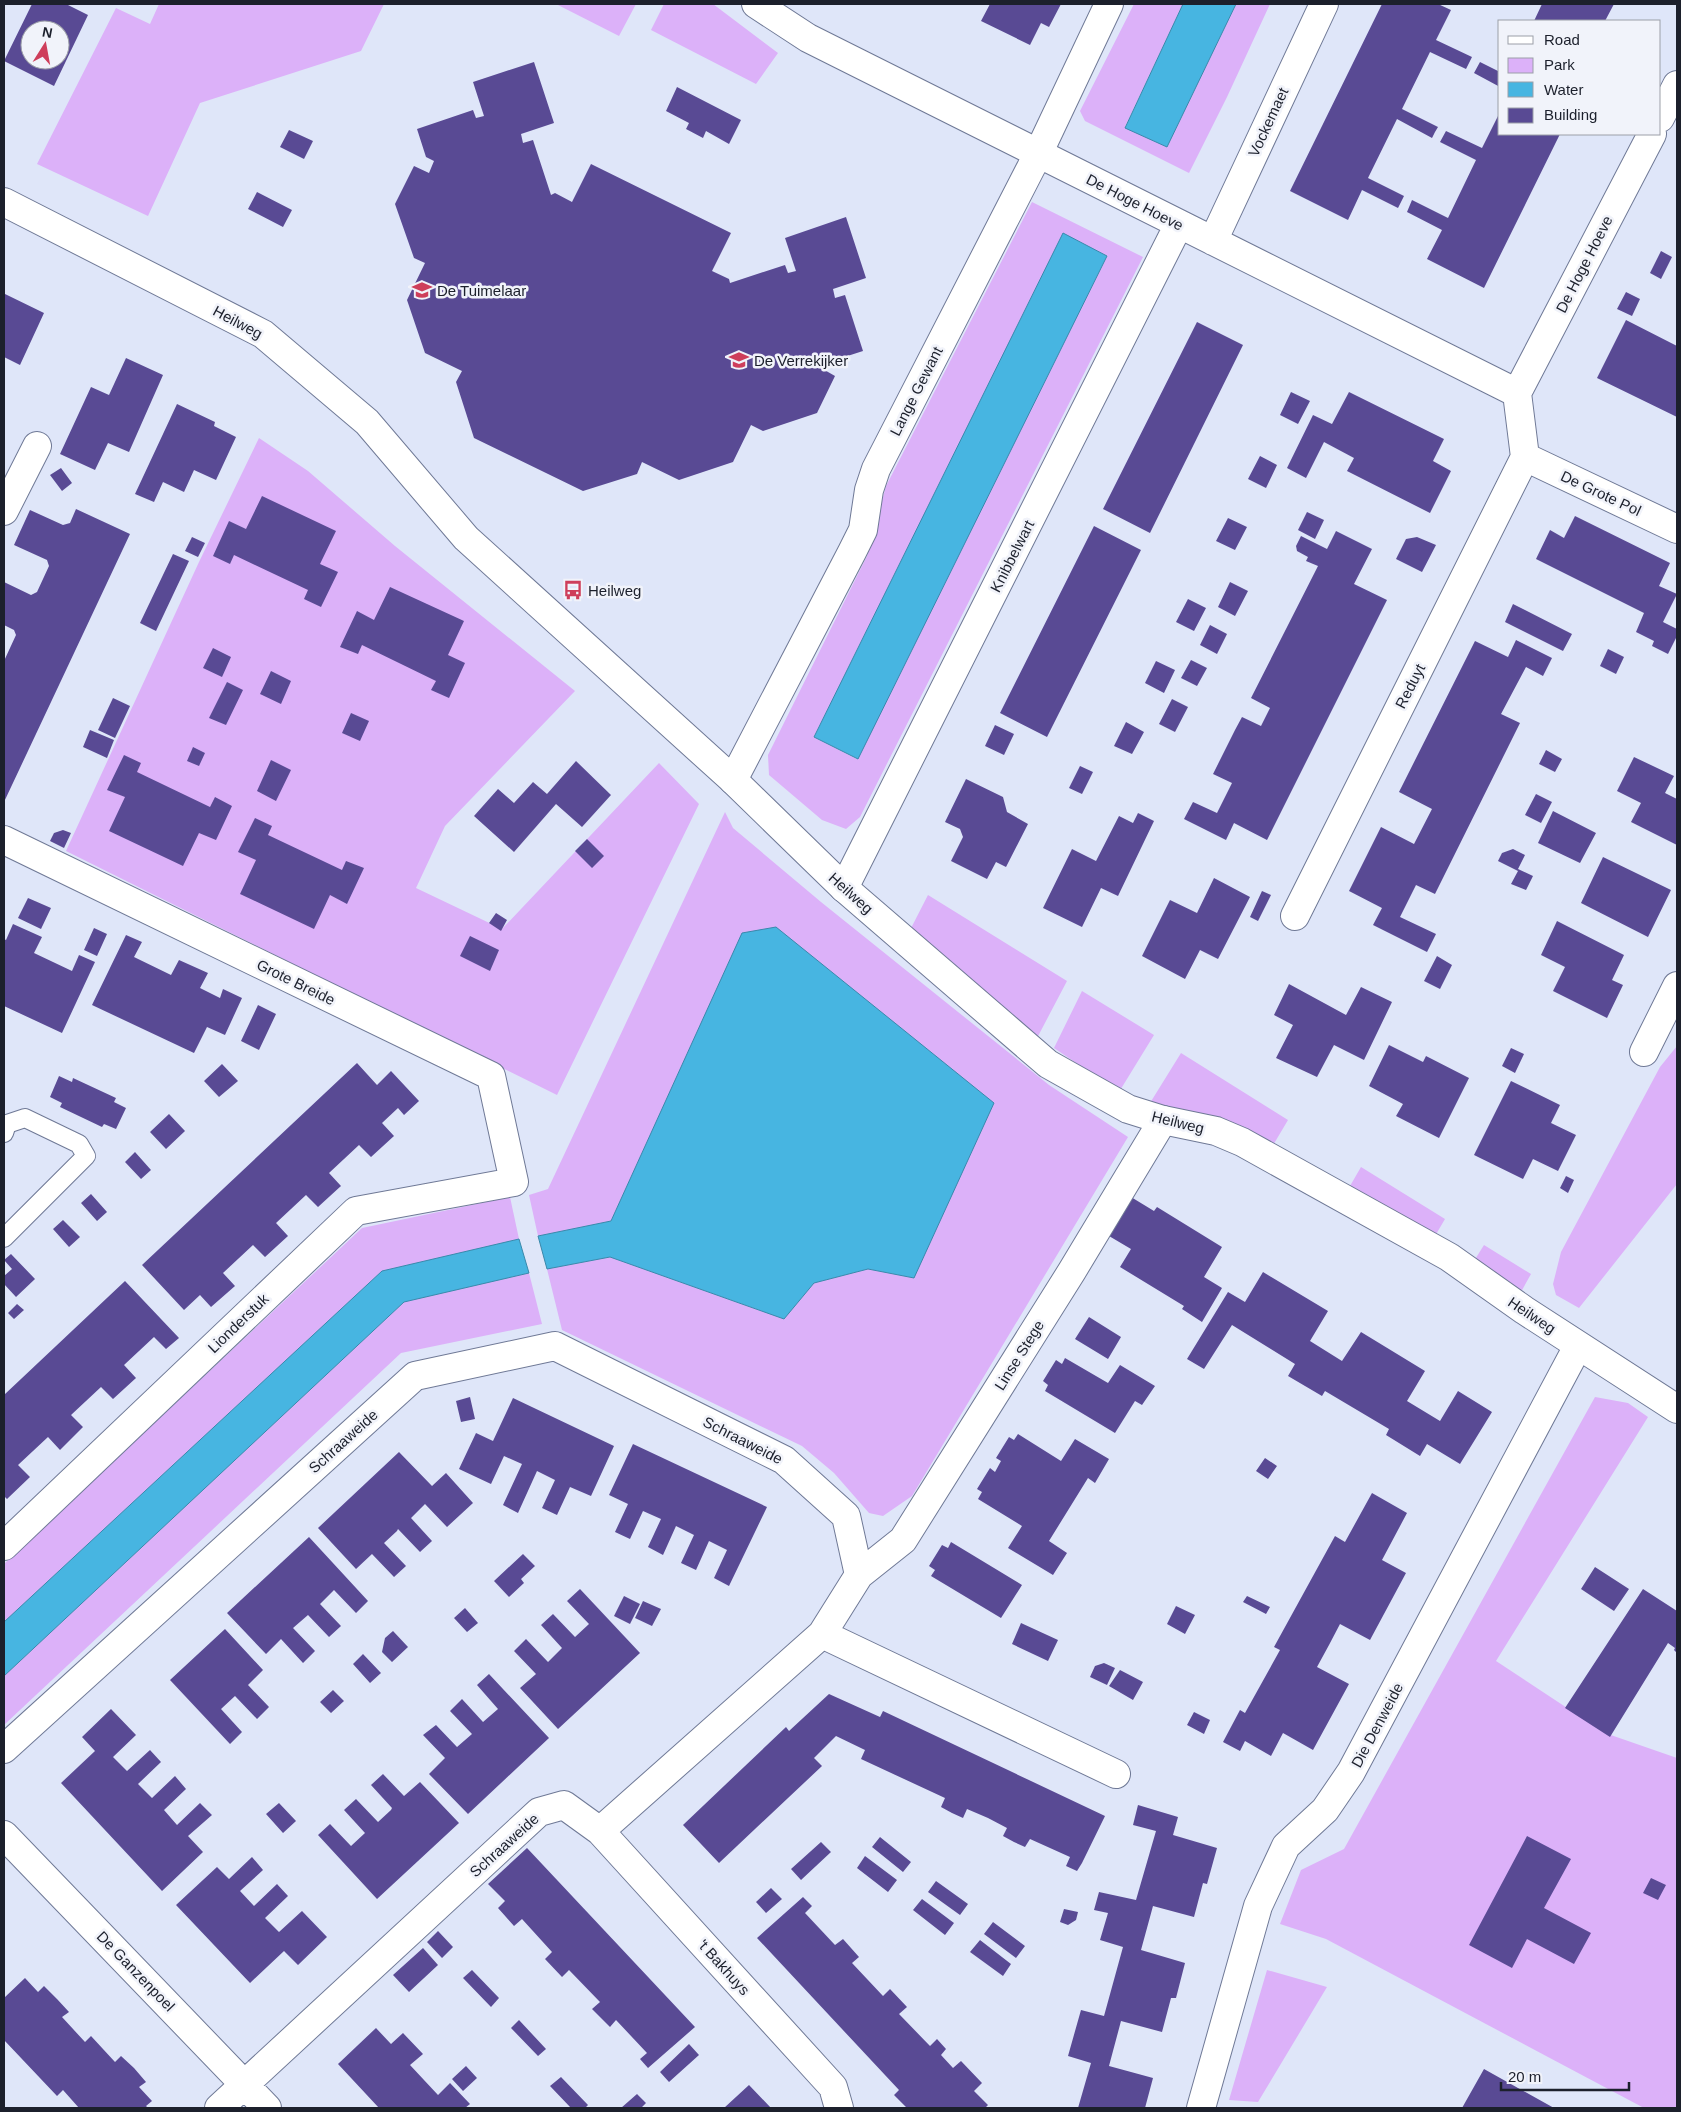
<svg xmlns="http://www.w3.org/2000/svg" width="1681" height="2112" viewBox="0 0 1681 2112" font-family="Arial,sans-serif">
	<rect width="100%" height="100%" fill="#dfe6f9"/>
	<path fill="#dcb1f9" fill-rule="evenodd" d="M159 4H384L361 51 200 103 148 216 37 164 116 8 150 24Z
		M556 4H636L619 36Z
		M664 4H713L778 53 756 84 651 30Z
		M1134 4H1183L1125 127 1167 147 1236 4H1270L1227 97 1189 173 1085 121 1080 111Z
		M1032 202 1143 257 860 817 846 829 822 820 769 775 768 755 867 556 886 486ZM1063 234 1107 256 857 759 814 737Z
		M259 438 308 471 395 546 575 691 445 826 416 888 502 929 659 763 699 804 557 1095 66 851 199 562Z
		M725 812 733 828 821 902 1049 1085 1128 1137 912 1496 883 1516 869 1513 834 1473 802 1446 562 1330 547 1269 610 1257 784 1319 814 1283 868 1269 914 1278 776 928 743 933 611 1221 538 1236 529 1195 548 1189Z
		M928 895 1067 981 1036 1040 908 934Z
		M1082 991 1154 1035 1119 1092 1054 1048Z
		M1677 1046V1184L1579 1308 1556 1295 1553 1284 1561 1252 1660 1067Z
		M1181 1053 1288 1120 1272 1147 1150 1103Z
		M1361 1167 1445 1219 1435 1236 1350 1186Z
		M510 1197 519 1239 382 1271 4 1622V1564L362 1228Z
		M1484 1245 1531 1274 1521 1292 1474 1261Z
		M529 1273 542 1324 401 1353 4 1725V1676L404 1302Z
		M1595 1397 1628 1403 1648 1417 1496 1661 1605 1733 1677 1758V2108H1644L1326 1939 1280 1924 1301 1870 1344 1849Z
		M1267 1970 1327 1987 1258 2102 1229 2100Z"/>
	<path fill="#47b5e1" stroke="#3a88ab" d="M1183 4H1236L1167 147 1125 128Z
		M1063 233 1107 256 858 759 814 737Z
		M776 927 994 1103 914 1278 868 1269 814 1283 784 1319 610 1257 547 1269 538 1236 611 1221 742 933Z
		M519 1239 529 1273 404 1302 4 1676V1622L382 1271Z"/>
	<path fill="#594a94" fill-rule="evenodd" d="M32 4H66L88 15 54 86 4 61ZM30 30H60V60H30Z
		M990 4H1061L1049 27 1041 23 1030 45 981 21Z
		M1382 4H1438L1451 10 1436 40 1472 57 1466 69 1430 52 1402 109 1438 127 1435 132 1432 138 1397 119 1368 178 1404 196 1398 208 1362 190 1348 220 1290 191Z
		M1542 4H1614L1605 21H1534Z
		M534 62 554 123 521 134 523 143 533 140 551 195 555 193 572 202 591 164 731 233 712 271 729 279 730 283 785 265 788 273 796 271 785 238 846 217 866 278 833 289 835 298 845 295 863 351 835 360 827 356 821 368 835 376 817 413 763 431 751 425 733 462 679 480 642 462 637 474 583 491 474 438 456 382 462 371 425 353 407 300 425 263 414 258 395 204 414 166 429 173 434 161 426 157 417 129 473 110 476 118 484 116 473 82Z
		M1480 62 1500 72V87L1474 73Z
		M677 87 741 120 729 144 706 131 703 138 686 129 689 123 666 111Z
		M1500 112V134H1560L1484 288 1427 259 1442 230 1407 212 1412 200 1448 218 1476 160 1440 142 1446 131 1482 148Z
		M289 130 313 141 304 159 280 147Z
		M257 192 292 210 283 227 248 209Z
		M1661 251 1672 257 1661 279 1650 273Z
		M1626 292 1640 299 1632 316 1617 309Z
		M5 294 44 313 20 365 4 357Z
		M1626 320 1677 346V417L1597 378Z
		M1197 322 1243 345 1150 533 1103 509Z
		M126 358 163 375 129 452 108 443 95 470 60 454 91 387 109 395Z
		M1291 392 1310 401 1298 424 1280 415Z
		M1349 392 1444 439 1433 461 1451 471 1430 513 1347 471 1354 458 1324 442 1306 478 1287 468 1313 415 1332 424Z
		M177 404 215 422 214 426 236 437 216 480 194 470 184 492 163 482 154 502 135 494Z
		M1260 456 1277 465 1266 488 1248 479Z
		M61 468 72 483 62 491 50 475Z
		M262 496 336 531 320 564 338 572 321 607 304 599 308 590 234 555 230 564 213 556 229 521 246 529Z
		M76 509 130 534 4 802V661L16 635 14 630 4 625V582L31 595 37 592 49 566 47 560 14 545 30 510 63 525 70 523Z
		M1307 512 1324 520 1315 539 1298 530Z
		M1575 516 1670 563 1659 586 1677 594 1663 622 1677 629V636L1668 654 1652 646 1654 641 1636 632 1644 613 1536 559 1550 530 1564 538Z
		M1228 518 1247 527 1235 550 1216 541Z
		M1094 526 1141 550 1047 737 1000 713Z
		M1336 531 1372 549 1354 584 1387 600 1267 840 1234 823 1226 840 1184 819 1193 802 1217 813 1232 783 1213 774 1235 730 1242 717 1261 726 1270 708 1251 698 1318 566 1306 561 1308 557 1297 551 1296 546 1301 536 1327 549Z
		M192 537 205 543 198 557 185 551Z
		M1417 537 1436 545 1422 572 1396 559 1406 539Z
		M173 554 189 561 156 631 140 623Z
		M1230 582 1248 591 1235 616 1218 607Z
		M390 587 464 621 448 655 465 663 449 698 431 690 436 681 362 645 358 654 340 647 357 611 374 620Z
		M1188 599 1206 608 1194 631 1176 622Z
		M1513 604 1572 634 1563 651 1505 622Z
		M1210 625 1227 634 1217 654 1200 645Z
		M1516 640 1552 658 1543 676 1526 667 1501 714 1520 723 1435 894 1416 885 1400 917 1436 934 1427 952 1373 925 1382 908 1349 891 1381 827 1414 844 1432 809 1399 792 1475 641 1508 657Z
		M213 648 231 657 222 677 203 668Z
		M1608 649 1624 657 1616 674 1600 666Z
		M1191 660 1207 668 1197 686 1181 678Z
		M1156 661 1175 670 1164 693 1145 683Z
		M271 671 291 681 281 704 260 694Z
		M227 682 243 690 226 725 209 718Z
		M113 698 130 706 115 738 98 730Z
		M1172 699 1188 707 1175 732 1159 724Z
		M351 713 369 721 360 741 342 733Z
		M1126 722 1144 732 1132 754 1114 746Z
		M995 725 1014 734 1004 755 985 746Z
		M90 730 114 740 107 758 83 747Z
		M193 747 205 753 199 766 187 761Z
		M1546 750 1562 759 1555 772 1539 764Z
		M124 755 141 763 137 772 210 807 215 797 232 806 216 840 199 833 183 866 109 831 125 797 107 790Z
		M1634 757 1674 776 1665 793 1677 799V845L1631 822 1641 803 1617 791Z
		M271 760 291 770 276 801 257 791Z
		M576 761 611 795 582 827 556 804 514 852 474 816 498 789 514 803 533 782 547 794Z
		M1080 766 1093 772 1082 794 1069 788Z
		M966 779 1003 797 1007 812 1028 824 1006 867 996 862 987 879 951 861 963 837 960 829 945 822Z
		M1536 794 1552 802 1541 823 1525 815Z
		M1553 811 1596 833 1580 863 1538 843Z
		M1138 813 1154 821 1118 896 1101 888 1082 927 1043 908 1072 849 1096 861 1119 816 1133 823Z
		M255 818 272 826 268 835 342 870 346 861 364 868 347 904 330 895 314 929 240 894 256 860 238 852Z
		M63 830 71 833 64 848 50 841 54 833Z
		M587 839 604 856 592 868 575 851Z
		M1513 849 1525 855 1518 869 1533 876 1526 890 1511 884 1518 871 1498 861 1502 853Z
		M1603 857 1671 890 1648 937 1581 903Z
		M1214 878 1250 897 1218 959 1200 950 1185 979 1142 956 1170 900 1197 913Z
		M1262 891 1271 895 1258 921 1250 917Z
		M28 898 51 908 41 929 18 918Z
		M496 913 507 920 501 931 489 923Z
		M1557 921 1624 955 1612 980 1623 985 1607 1018 1553 991 1565 967 1541 955Z
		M13 924 42 937 34 953 72 971 79 955 95 962 62 1033 4 1006V939L6 940Z
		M94 928 107 934 97 956 84 950Z
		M126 935 142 942 134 957 171 975 179 960 208 973 200 988 220 998 223 989 242 998 225 1035 207 1027 194 1053 92 1005Z
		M470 936 499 950 490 971 460 956Z
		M1437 956 1452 965 1440 989 1424 981Z
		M1289 984 1346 1015 1361 987 1392 1002 1364 1060 1334 1045 1317 1077 1276 1058 1293 1025 1274 1015Z
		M258 1005 276 1014 259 1050 241 1041Z
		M1389 1045 1423 1062 1426 1056 1469 1078 1439 1138 1396 1116 1403 1104 1369 1086Z
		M1511 1048 1524 1054 1515 1073 1502 1066Z
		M357 1063 377 1085 391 1071 419 1101 404 1115 398 1108 382 1123 394 1136 371 1157 359 1145 329 1173 341 1186 318 1207 306 1195 276 1223 288 1236 265 1257 253 1245 223 1273 235 1286 211 1307 200 1295 184 1310 142 1265Z
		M222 1064 238 1081 219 1097 204 1081Z
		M59 1076 72 1082 73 1078 116 1098 114 1102 126 1108 116 1129 104 1124 102 1127 60 1107 62 1103 50 1097Z
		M1511 1081 1560 1105 1551 1123 1576 1135 1558 1171 1533 1159 1523 1179 1474 1155Z
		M169 1114 185 1131 166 1149 150 1132Z
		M135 1152 151 1170 141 1179 125 1162Z
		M1566 1176 1574 1180 1568 1193 1560 1188Z
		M91 1194 107 1212 97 1221 81 1203Z
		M1131 1197 1154 1211 1157 1207 1222 1247 1204 1277 1222 1288 1202 1322 1182 1309 1184 1306 1120 1267 1131 1249 1109 1236Z
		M63 1220 80 1237 69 1247 53 1229Z
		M11 1254 35 1279 16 1297 4 1284V1276L12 1269 4 1260Z
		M1263 1272 1328 1311 1310 1341 1342 1361 1361 1332 1425 1371 1407 1401 1440 1421 1458 1391 1492 1412 1460 1464 1427 1444 1420 1456 1386 1435 1389 1429 1325 1391 1322 1396 1288 1376 1295 1364 1232 1325 1204 1369 1187 1359 1228 1292 1245 1302Z
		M125 1281 179 1338 166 1349 154 1337 124 1365 136 1378 113 1399 101 1387 71 1415 83 1427 60 1450 48 1437 18 1465 30 1477 7 1499 4 1496V1395Z
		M17 1304 24 1310 14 1319 8 1313Z
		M1089 1317 1121 1337 1108 1359 1075 1339Z
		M1065 1358 1108 1383 1120 1365 1155 1386 1142 1405 1135 1401 1115 1433 1045 1391 1048 1385 1043 1381 1056 1360 1062 1364Z
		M470 1397 475 1419 461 1422 456 1401Z
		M513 1398 614 1446 591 1496 570 1487 557 1515 542 1508 555 1480 537 1471 518 1513 503 1505 522 1464 504 1456 491 1484 459 1469 476 1433 493 1441Z
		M1018 1434 1061 1461 1075 1439 1109 1459 1095 1483 1088 1478 1049 1541 1067 1553 1053 1575 1008 1548 1022 1526 978 1499 982 1492 977 1489 990 1468 995 1472 1001 1461 996 1458 1009 1437 1014 1440Z
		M633 1444 767 1507 729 1586 714 1578 727 1550 709 1541 696 1570 681 1563 694 1535 676 1526 663 1555 648 1547 661 1519 643 1511 630 1539 615 1532 628 1504 609 1495Z
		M399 1452 432 1486 446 1473 473 1503 447 1527 425 1504 411 1518 432 1541 420 1552 398 1529 397 1531 384 1543 406 1566 394 1577 372 1554 356 1569 318 1528Z
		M1265 1458 1277 1466 1268 1479 1256 1471Z
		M1372 1493 1407 1513 1382 1560 1406 1573 1370 1640 1340 1624 1329 1645 1317 1667 1349 1684 1313 1750 1283 1733 1271 1756 1245 1741 1240 1751 1223 1742 1240 1710 1245 1713 1280 1650 1274 1647 1335 1536 1345 1542Z
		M309 1537 368 1601 356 1613 334 1590 320 1604 341 1626 329 1637 308 1615 293 1628 315 1651 303 1663 281 1639 266 1654 227 1613Z
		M951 1542 1022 1585 1001 1618 931 1576 935 1570 929 1566 942 1545 948 1548Z
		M523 1554 535 1566 521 1579 524 1583 509 1597 494 1581Z
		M1595 1567 1629 1589 1614 1611 1581 1589Z
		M580 1589 640 1653 558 1729 520 1688 536 1674 514 1651 526 1639 548 1662 562 1648 541 1625 553 1614 575 1637 589 1624 567 1601Z
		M1643 1589 1677 1611V1653L1674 1650 1675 1648 1668 1643 1610 1737 1565 1708Z
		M624 1596 640 1604 630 1624 614 1616Z
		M1247 1596 1270 1607 1266 1614 1243 1602Z
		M643 1601 661 1609 652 1626 635 1618Z
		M1176 1606 1195 1615 1185 1634 1167 1624Z
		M465 1608 478 1623 467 1632 454 1618Z
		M1021 1623 1058 1640 1048 1661 1012 1644Z
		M225 1629 263 1670 248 1685 269 1707 257 1719 235 1696 221 1709 242 1732 230 1744 170 1680Z
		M393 1631 408 1647 392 1662 382 1652 385 1638Z
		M363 1654 381 1673 370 1683 353 1664Z
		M1104 1663 1115 1668 1107 1685 1090 1677 1095 1666Z
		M1120 1670 1143 1682 1133 1700 1109 1686Z
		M489 1674 549 1738 468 1814 429 1774 445 1758 423 1735 436 1725 457 1747 472 1734 450 1711 462 1699 483 1722 498 1709 477 1685Z
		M333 1690 344 1701 331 1713 320 1702Z
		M829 1694 880 1717 883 1711 1105 1816 1082 1863 1077 1871 1066 1866 1070 1857 1030 1839 1025 1847 1014 1842 1003 1836 1007 1828 988 1818 967 1809 963 1818 952 1813 941 1807 945 1798 861 1759 865 1750 836 1736 814 1758 822 1766 719 1863 683 1825 786 1727 789 1731Z
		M111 1709 136 1735 113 1757 127 1771 150 1750 161 1762 138 1784 152 1798 175 1776 186 1789 164 1810 177 1825 200 1803 212 1815 188 1836 203 1852 162 1891 61 1783 95 1751 82 1737Z
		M1194 1712 1210 1720 1204 1734 1187 1725Z
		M383 1774 404 1796 420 1782 459 1823 377 1899 318 1835 330 1824 351 1846 365 1833 344 1810 356 1799 378 1822 391 1810 392 1808 371 1785Z
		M279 1803 296 1821 283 1833 266 1814Z
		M1138 1805 1178 1817 1173 1835 1217 1848 1207 1884 1203 1883 1194 1917 1153 1906 1141 1950 1185 1963 1176 1998H1171L1162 2032 1121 2021 1109 2066 1153 2078 1145 2108H1078L1091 2063 1068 2056 1081 2010 1104 2016 1123 1947 1100 1940 1108 1913 1094 1910 1099 1892 1136 1900 1156 1831 1133 1825Z
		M1527 1836 1571 1859 1544 1908 1591 1933 1574 1964 1527 1939 1512 1968 1469 1945Z
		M880 1837 911 1862 903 1872 872 1847Z
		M821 1842 831 1852 801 1880 791 1869Z
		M527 1848 695 2027 648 2068 640 2059 647 2053 616 2020 610 2027 592 2009 600 2002 569 1970 562 1977 545 1959 552 1952 522 1919 514 1926 498 1908 505 1901 488 1884Z
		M865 1856 897 1880 888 1892 857 1868Z
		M252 1857 263 1870 240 1891 254 1906 277 1884 288 1896 265 1918 279 1932 302 1911 327 1937 298 1965 284 1951 250 1983 176 1905 217 1867 229 1879Z
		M1651 1878 1666 1885 1658 1900 1643 1893Z
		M936 1881 968 1904 960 1915 928 1892Z
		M771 1888 782 1899 766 1913 756 1902Z
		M803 1897 812 1906 805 1913 835 1945 843 1939 859 1957 852 1963 883 1996 890 1989 907 2007 899 2014 930 2046 937 2039 946 2049 941 2055 953 2068 961 2061 982 2083 974 2091 988 2105 985 2108H907L894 2095 899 2090 757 1938Z
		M922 1899 954 1923 945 1935 913 1910Z
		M1064 1909 1078 1912 1076 1920 1068 1925 1060 1922Z
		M993 1922 1025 1946 1016 1958 984 1934Z
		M438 1931 453 1947 442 1958 427 1942Z
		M980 1940 1011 1964 1003 1976 970 1952Z
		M423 1948 438 1965 409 1992 393 1975Z
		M472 1970 499 1998 491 2007 463 1978Z
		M25 1978 38 1992 44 1986 57 1999 69 2012 62 2017 85 2042 91 2036 115 2062 121 2056 134 2068 146 2082 139 2087 152 2101 146 2106 148 2108H79L63 2090 57 2096 4 2040V1998Z
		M519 2020 546 2049 538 2056 511 2028Z
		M376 2028 391 2044 403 2033 423 2054 410 2065 438 2095 450 2083 470 2104 465 2108H379L338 2064Z
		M689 2044 699 2055 669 2082 660 2072Z
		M466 2066 477 2078 463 2091 452 2079Z
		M1484 2069 1554 2108H1462Z
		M561 2077 588 2105 585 2108H571L550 2086Z
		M749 2085 771 2108H724Z
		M637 2094 646 2103 641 2108H621Z"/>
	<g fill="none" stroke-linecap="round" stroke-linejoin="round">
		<defs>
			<path id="service" d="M4 1133 7 1124 25 1118 79 1144 86 1156 4 1238"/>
			<path id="minor" d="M756 4 808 38 1517 393
				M1660 118 1677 85
				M1213 241 1324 4
				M1525 457 1517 393 1652 134
				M1525 457 1677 529
				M4 511 37 446
				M733 780 852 552 863 530 869 490 876 469 1038 154 1109 4
				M4 840 491 1076 514 1182 356 1211 4 1546
				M844 888 1179 224
				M1295 916 1525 457
				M1644 1052 1677 986
				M859 1575 903 1540 1072 1271 1163 1120
				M822 1634 1116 1774
				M4 1749 415 1376 555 1346 784 1460 846 1516 859 1575 822 1634 600 1831 564 1805 539 1812 219 2108
				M600 1831 833 2087 839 2108
				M4 1835 267 2108
				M1201 2108 1258 1906 1286 1846 1325 1810 1351 1772 1578 1346"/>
			<path id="tertiary" d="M4 202 263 334 367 422 466 538 733 780 844 888 1048 1064 1128 1109 1163 1120 1216 1131 1242 1142 1449 1257 1524 1310 1677 1409"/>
		</defs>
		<use href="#service" stroke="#6f7996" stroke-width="20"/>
		<use href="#minor" stroke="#6f7996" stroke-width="30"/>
		<use href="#tertiary" stroke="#6f7996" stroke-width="30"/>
		<use href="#service" stroke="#fff" stroke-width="18"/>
		<use href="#minor" stroke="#fff" stroke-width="28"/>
		<use href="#tertiary" stroke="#fff" stroke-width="28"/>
	</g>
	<defs>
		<symbol id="school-bare" viewBox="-9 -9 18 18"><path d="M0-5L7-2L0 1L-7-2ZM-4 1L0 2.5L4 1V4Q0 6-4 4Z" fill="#ce3e5b" stroke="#f1f3fa" stroke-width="2.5" paint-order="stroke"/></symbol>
		<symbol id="bus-bare" viewBox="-9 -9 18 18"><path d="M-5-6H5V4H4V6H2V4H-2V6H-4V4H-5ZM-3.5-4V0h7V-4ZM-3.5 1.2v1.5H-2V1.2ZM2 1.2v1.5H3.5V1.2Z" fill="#ce3e5b" stroke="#f1f3fa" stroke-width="2.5" paint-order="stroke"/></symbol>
	</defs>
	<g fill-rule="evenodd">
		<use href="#school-bare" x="408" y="276" width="28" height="28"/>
		<use href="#school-bare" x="725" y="346" width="28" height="28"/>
		<use href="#bus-bare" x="559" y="576" width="28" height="28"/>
	</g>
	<g text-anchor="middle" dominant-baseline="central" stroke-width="5" stroke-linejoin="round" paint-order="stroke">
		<g font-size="15" fill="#1c202c" stroke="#f1f3fa">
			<text transform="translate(1268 122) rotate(-65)">Vockemaet</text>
			<text transform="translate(1135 202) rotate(27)">De Hoge Hoeve</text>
			<text transform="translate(1584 264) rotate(-63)">De Hoge Hoeve</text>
			<text transform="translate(238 322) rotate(28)">Heilweg</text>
			<text transform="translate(916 391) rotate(-63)">Lange Gewant</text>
			<text transform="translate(1601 493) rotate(25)">De Grote Pol</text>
			<text transform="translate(1012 556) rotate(-63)">Knibbelwart</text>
			<text transform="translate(1410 686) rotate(-63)">Reduyt</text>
			<text transform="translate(851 893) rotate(42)">Heilweg</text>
			<text transform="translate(296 982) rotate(26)">Grote Breide</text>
			<text transform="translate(1178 1122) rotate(14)">Heilweg</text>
			<text transform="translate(1532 1315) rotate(34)">Heilweg</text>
			<text transform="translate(238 1323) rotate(-44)">Lionderstuk</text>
			<text transform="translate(1019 1355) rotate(-58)">Linse Stege</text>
			<text transform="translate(743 1440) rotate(27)">Schraaweide</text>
			<text transform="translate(343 1441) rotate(-42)">Schraaweide</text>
			<text transform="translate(1377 1725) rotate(-62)">Die Denweide</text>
			<text transform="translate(504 1845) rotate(-42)">Schraaweide</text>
			<text transform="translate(724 1967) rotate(48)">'t Bakhuys</text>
			<text transform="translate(136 1971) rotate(46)">De Ganzenpoel</text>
		</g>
		<g font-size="15" fill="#1c202c" stroke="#f1f3fa" text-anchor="start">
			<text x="437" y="290">De Tuimelaar</text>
			<text x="754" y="360">De Verrekijker</text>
			<text x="588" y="590">Heilweg</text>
		</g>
	</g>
	<rect width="1681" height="2112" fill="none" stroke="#1c202c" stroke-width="10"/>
	<rect x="1498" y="20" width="162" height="115" fill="#f1f3fa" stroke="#9c9fa8"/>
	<rect x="1508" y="36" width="25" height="8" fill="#ffffff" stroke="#9c9fa8"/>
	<text x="1544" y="45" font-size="15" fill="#1c202c">Road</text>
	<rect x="1508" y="58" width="25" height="15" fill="#dcb1f9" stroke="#9c9fa8"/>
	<text x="1544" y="70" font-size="15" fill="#1c202c">Park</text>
	<rect x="1508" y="82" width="25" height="15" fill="#47b5e1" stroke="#9c9fa8"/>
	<text x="1544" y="95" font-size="15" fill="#1c202c">Water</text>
	<rect x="1508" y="108" width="25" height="15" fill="#594a94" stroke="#9c9fa8"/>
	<text x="1544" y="120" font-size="15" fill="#1c202c">Building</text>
	<g transform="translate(45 45) rotate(11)"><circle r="24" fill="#f1f3fa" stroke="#9c9fa8"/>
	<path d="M0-4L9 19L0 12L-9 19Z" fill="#ce3e5b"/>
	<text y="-8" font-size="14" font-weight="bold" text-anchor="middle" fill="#1c202c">N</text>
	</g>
	<path d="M1501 2082v8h128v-8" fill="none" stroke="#1c202c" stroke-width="2.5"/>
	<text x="1508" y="2082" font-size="15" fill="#1c202c" stroke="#f1f3fa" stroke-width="4" paint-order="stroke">20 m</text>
</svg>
